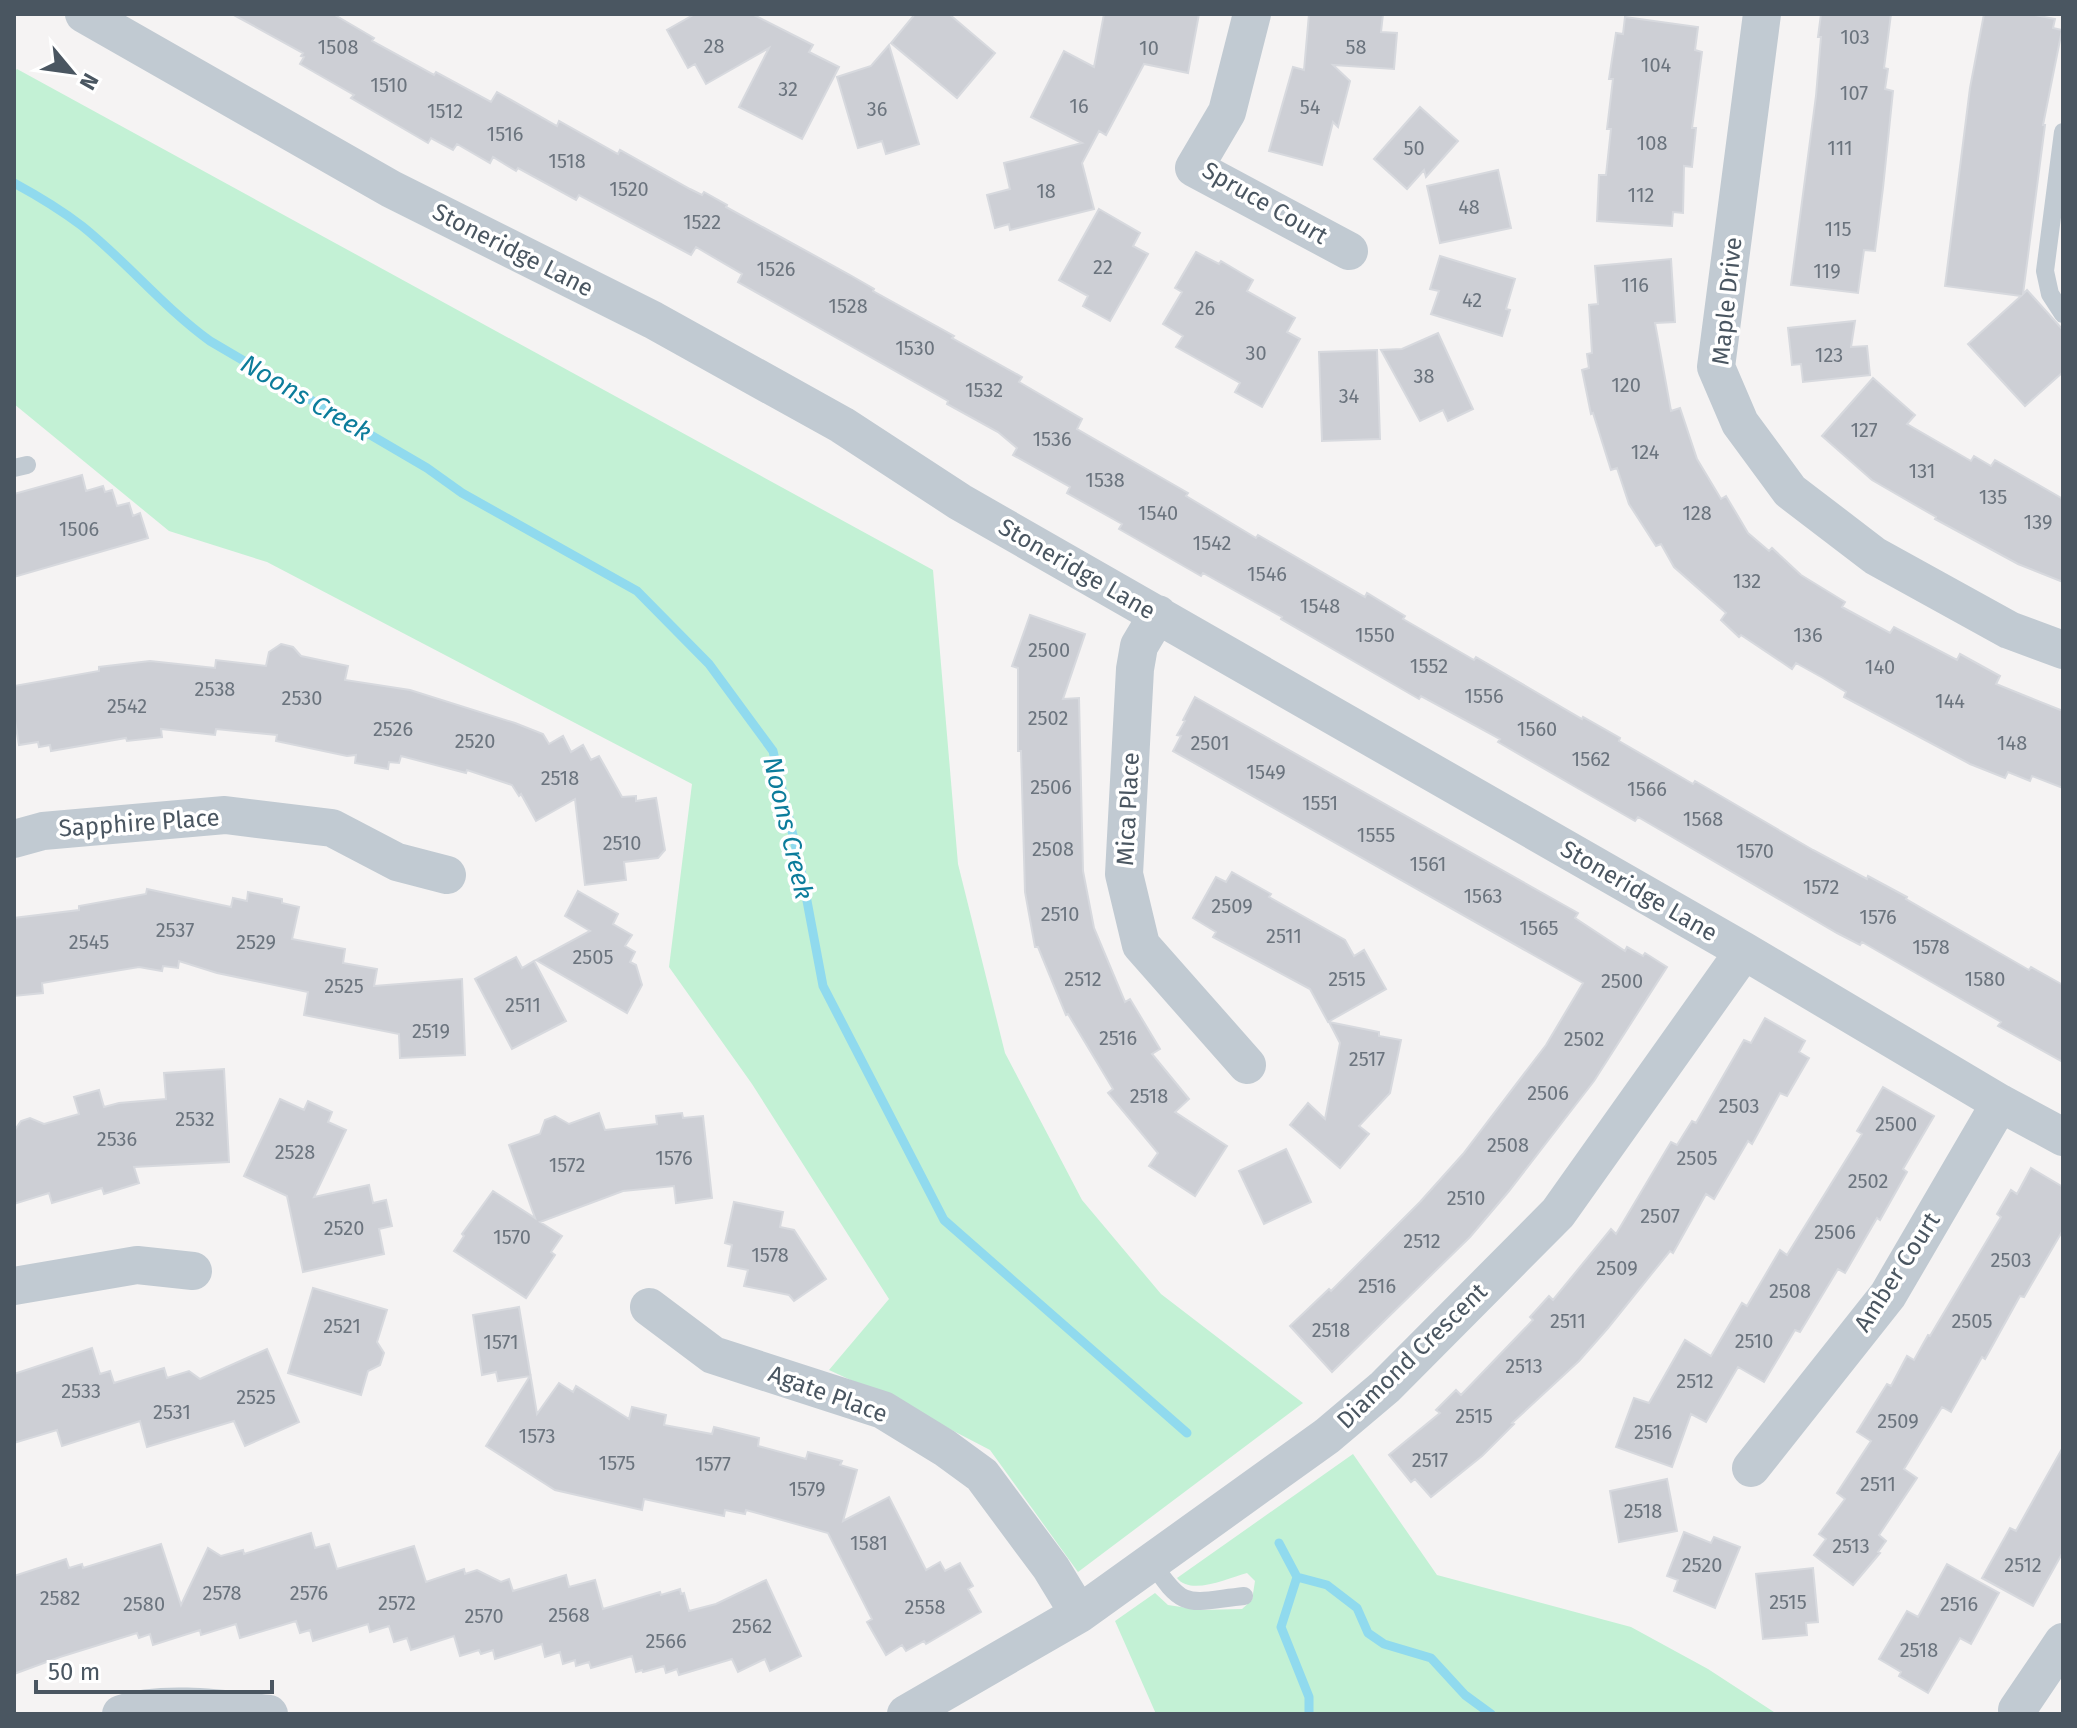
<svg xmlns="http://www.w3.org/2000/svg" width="2077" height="1728" viewBox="0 0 2077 1728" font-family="'Fira Sans',sans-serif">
	<rect width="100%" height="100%" fill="#f5f3f3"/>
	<path fill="#c3f1d5" d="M17 69 933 570 958 864 1005 1053 1082 1200 1161 1294 1303 1403 1078 1572 990 1450 896 1401 829 1370 889 1299 752 1084 669 967 692 784 267 562 169 531 14 404V72Z
		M1353 1454 1437 1575 1631 1627 1708 1669 1777 1714H1156L1115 1621 1155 1593 1168 1605 1201 1610 1242 1609 1252 1600 1255 1581 1247 1573C1228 1578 1191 1596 1177 1578Z"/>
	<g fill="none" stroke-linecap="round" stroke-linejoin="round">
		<path stroke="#90daee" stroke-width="9" d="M14 183C38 196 61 210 82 226 127 262 163 307 210 341L427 468 462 493 637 591 709 664 773 751 801 869 823 986 944 1220 1187 1433
			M1279 1543 1297 1577 1281 1627 1309 1697V1714
			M1297 1577 1327 1585 1357 1608 1368 1633 1384 1644 1431 1658 1465 1695 1491 1714"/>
	</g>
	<path fill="#cdcfd5" stroke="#d7d9de" stroke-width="2" d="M232 14H333L374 38 372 41 434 75 436 72 491 102 497 92 557 126 559 121 618 154 620 150 690 189 702 195 704 192 727 205 726 207 850 275 874 289 873 291 954 336 952 338 1022 377 1019 382 1082 419 1077 429 1188 493 1186 496 1256 538 1258 535 1365 597 1367 593 1405 616 1403 619 1474 660 1476 657 1582 719 1583 717 1620 738 1619 741 1693 784 1695 781 1813 850 1867 879 1868 876 1907 897 1906 899 2029 970 2031 967 2063 985V1062L1998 1026 2001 1022 1895 961 1862 942 1860 945 1837 933 1638 817 1635 821 1586 793 1498 742 1500 739 1421 696 1419 699 1281 619 1282 617 1203 573 1201 576 1119 529 1122 524 1067 493 1070 487 1013 455 1017 448 998 432 947 404 948 401 738 282 742 274 696 247 691 255 579 195 576 200 518 168 516 171 493 157 490 163 457 144 453 150 431 138 428 143 351 98 354 95 300 64 304 57 301 56 303 53Z
		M695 14H752L813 45 809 52 839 67 802 139 739 107 769 48 706 84 695 64 688 68 667 30Z
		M915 14H949L995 53 957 98 891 43Z
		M1104 14H1199L1188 73 1144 64 1106 135 1099 131 1082 163 1094 209 1010 230 1009 224 995 228 987 195 1010 189 1004 163 1082 143 1031 117 1064 51 1094 67Z
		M1309 14H1383L1381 32 1397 33 1394 69 1333 65 1350 81 1338 127 1333 122 1322 165 1269 151 1293 67 1304 70Z
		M1821 14H1891L1884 68 1888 69 1885 89 1893 91 1883 188 1875 251 1864 250 1858 293 1791 285 1816 96 1821 37H1818Z
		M1984 14H2029L2055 19 2053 28 2062 30 2043 125H2045L2023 294 2027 290 2063 330V372L2025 406 1968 344 2021 296 1945 286 1970 88Z
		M1625 17 1698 27 1695 50 1702 52 1692 128H1696L1692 167 1684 166 1683 213 1673 212 1672 226 1597 221 1599 175H1606L1611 129H1607L1613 79H1609L1616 33 1623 34Z
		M889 45 919 144 886 154 882 141 858 148 837 77 871 66Z
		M1420 107 1458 141 1426 177 1424 170 1407 189 1374 159Z
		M1498 170 1511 228 1440 243 1427 186Z
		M1099 209 1140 233 1133 246 1148 254 1110 321 1083 306 1088 296 1059 280Z
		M1196 252 1219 264 1221 261 1253 280 1247 291 1295 318 1287 332 1300 339 1262 407 1235 392 1240 383 1176 347 1183 336 1163 324 1182 292 1175 288Z
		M1440 256 1515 279 1506 309 1510 310 1502 336 1431 314 1439 291 1430 289Z
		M1671 259 1675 322 1655 323 1671 411 1680 408 1697 459 1721 499 1726 496 1748 533 1769 551 1772 548 1801 575 1845 602 1842 607 1890 633 1894 627 1957 660 1960 654 2000 676 1996 684 2063 711V788L2032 776 2030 781 2008 772 2005 778 1970 764 1844 697 1846 692 1823 678 1796 663 1792 669 1741 635 1739 637 1721 620 1726 613 1674 567 1661 544 1656 546 1629 504 1617 468 1611 470 1593 413 1591 414 1582 370 1589 368 1587 354 1592 353 1589 305 1598 304 1595 266Z
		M1855 321 1851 347 1867 346 1870 375 1803 382 1801 364 1792 365 1788 328Z
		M1438 333 1473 409 1448 421 1443 410 1420 421 1381 350 1402 349Z
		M1377 350 1380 439 1322 441 1319 352Z
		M1873 378 1915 415 1907 424 1971 461 1974 456 1991 466 1995 460 2063 499V582L2018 564 1935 519 1936 517 1872 480 1822 436Z
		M82 475 86 491 103 486 105 492 112 490 117 506 129 503 133 516 140 513 148 538 14 577V494Z
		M1030 615 1085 634 1063 699 1079 698 1083 871 1094 928 1125 1002 1130 999 1160 1049 1152 1054 1189 1099 1175 1112 1227 1146 1195 1196 1149 1166 1158 1153 1108 1093 1113 1089 1068 1014 1066 1015 1038 947H1035L1025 892 1021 751H1018V668L1012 666Z
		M281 644 293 647 301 656 348 666 345 680 410 690 515 723 543 734 549 744 563 736 571 752 583 745 591 760 599 756 622 797 636 796V801L656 798 665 850 658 858 624 862 626 880 585 885 575 799 536 821 521 794 519 796 512 785 467 770 466 773 401 756 399 763 389 762 388 769 355 763 356 755 347 756 276 741 277 735 216 729 215 735 161 729 162 737 127 741 126 738 51 751 50 745 39 747 38 742 19 745 14 715V686L99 671V667L150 661 215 668 216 660 266 666 269 652Z
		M1195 697 1578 913 1575 918 1625 951 1627 947 1643 956 1645 953 1667 967 1594 1081 1509 1191 1470 1237 1332 1372 1290 1326 1329 1289 1331 1291 1420 1202 1463 1154 1546 1045 1583 983 1173 751 1181 736 1177 735 1185 721 1183 720Z
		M1232 872 1271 894 1269 897 1345 940 1354 956 1364 950 1386 989 1328 1022 1310 989 1213 937 1216 932 1193 918 1216 877 1226 882Z
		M147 889 231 907 233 898 247 901 248 892 282 899V903L299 907 292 939 345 949 343 963 377 969 374 986 462 979 465 1055 400 1058 399 1034 304 1015 308 992 217 973 179 961 178 968 163 966 162 971 139 967 42 983 43 993 14 996V918L79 910V906L146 894Z
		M578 891 618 914 613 924 632 935 625 946 635 952 630 962 636 965 642 985 627 1013 536 960 590 931 565 916Z
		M516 957 522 968 534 961 566 1021 512 1049 475 979Z
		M1765 1018 1805 1041 1799 1052 1809 1058 1787 1096 1780 1093 1752 1144 1748 1141 1714 1199 1706 1194 1673 1253 1670 1251 1608 1328 1579 1361 1512 1423 1514 1424 1482 1456 1431 1497 1415 1479 1411 1482 1389 1455 1440 1413 1436 1410 1456 1390 1461 1395 1533 1320 1530 1317 1549 1296 1553 1300 1611 1229 1616 1234 1671 1142 1677 1145 1692 1121 1696 1123 1744 1040 1751 1043Z
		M1329 1022 1379 1032V1036L1401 1040 1390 1093 1359 1126 1369 1134 1340 1168 1290 1125 1308 1103 1325 1119 1340 1043Z
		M224 1069 229 1162 134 1167 139 1183 104 1194 102 1188 52 1203 49 1193 14 1204V1131L21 1121 30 1118 44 1124 79 1114 74 1097 99 1090 104 1107 119 1103 166 1099 164 1073Z
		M1883 1087 1934 1116 1903 1169 1907 1172 1880 1220 1877 1218 1845 1273 1838 1269 1800 1332 1795 1330 1764 1382 1738 1367 1706 1422 1691 1414 1672 1467 1616 1447 1634 1398 1649 1403 1685 1340 1711 1356 1742 1303 1747 1306 1780 1250 1787 1255 1862 1134 1857 1131Z
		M280 1099 304 1110 308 1101 332 1112 328 1122 346 1130 314 1197 369 1185 373 1203 386 1200 392 1226 379 1229 384 1254 303 1272 287 1196 244 1176Z
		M599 1113 605 1130 657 1124 656 1116 682 1113 683 1118 703 1116 712 1198 676 1203 674 1186 623 1191 540 1222 562 1236 551 1252 555 1255 526 1298 454 1251 464 1236 462 1234 493 1191 535 1218 509 1145 540 1134 545 1120 555 1116 569 1124Z
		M1286 1149 1311 1202 1264 1224 1239 1171Z
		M2031 1168 2063 1187V1230L2024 1297 2020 1296 1985 1359 1982 1357 1951 1412 1942 1407 1904 1469 1917 1478 1879 1535 1886 1541 1878 1552 1880 1553 1853 1585 1814 1555 1826 1539 1819 1534 1845 1499 1837 1493 1871 1441 1857 1432 1887 1384 1891 1386 1907 1356 1914 1360 1928 1335 1930 1336 2001 1217 1997 1214 2011 1190 2017 1194Z
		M734 1202 783 1212 780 1227 794 1230 826 1279 794 1301 789 1295 744 1286 748 1270 728 1266 732 1245 725 1243Z
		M313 1288 387 1310 377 1342 384 1353 380 1365 368 1371 361 1395 288 1373Z
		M519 1307 537 1414 559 1383 573 1392 576 1386 629 1419 632 1407 666 1415 664 1425 712 1434 714 1427 759 1438 758 1446 806 1459 808 1452 842 1461 840 1465 857 1470 843 1521 889 1497 926 1570 940 1562 945 1571 960 1563 973 1586 968 1589 981 1612 926 1644 924 1641 906 1651 902 1645 886 1655 867 1622 872 1619 828 1533 746 1510 745 1514 725 1510 724 1516 644 1499 642 1510 555 1490 486 1446 530 1376 498 1381 496 1372 482 1375 473 1315Z
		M92 1348 100 1374 110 1371 114 1383 164 1368 167 1378 189 1371 200 1379 267 1349 299 1422 245 1446 234 1421 147 1447 140 1421 62 1446 57 1430 14 1443V1374Z
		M2063 1447V1552L2033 1606 1982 1578 2010 1528 2016 1531Z
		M1667 1479 1677 1531 1619 1542 1610 1491Z
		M1684 1532 1711 1543 1714 1537 1740 1547 1715 1608 1674 1591 1678 1580 1667 1576Z
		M311 1533 315 1548 329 1544 337 1569 414 1546 426 1582 464 1569 465 1574 477 1570 501 1582 509 1579 513 1591 566 1575 569 1587 595 1580 603 1609 660 1592 661 1595 680 1589 681 1594 684 1593 689 1611 716 1604 766 1580 801 1656 770 1671 765 1659 738 1672 732 1659 679 1675 677 1669 666 1673 664 1666 643 1672 642 1670 636 1672 632 1656 591 1668 589 1662 576 1666 575 1660 563 1664 560 1652 545 1657 542 1644 495 1659 493 1650 481 1654 479 1650 460 1656 454 1636 411 1650 407 1638 394 1642 389 1626 370 1632 368 1624 313 1641 310 1630 300 1633 296 1621 240 1638 236 1624 201 1635 200 1630 153 1645 150 1634 139 1638 137 1633 60 1657 14 1674V1576L66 1559 69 1568 82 1564 83 1568 161 1544 181 1605 208 1548 221 1556 243 1550 244 1554Z
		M1947 1564 1999 1593 1971 1644 1960 1638 1928 1693 1899 1676 1901 1672 1879 1659 1907 1611 1918 1617Z
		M1813 1568 1818 1622 1806 1623 1807 1635 1763 1639 1756 1574Z"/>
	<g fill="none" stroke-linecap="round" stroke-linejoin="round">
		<path stroke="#c1cad2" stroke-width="18" d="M2063 132 2045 271 2050 294 2063 314
			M14 468 27 465
			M1152 1562C1184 1612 1189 1602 1244 1596"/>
		<path stroke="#c1cad2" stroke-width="38" d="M84 14 391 189 653 320 842 425 960 502 1744 951 2000 1103 2063 1137
			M1252 14 1227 112 1194 168 1349 251
			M1762 14 1716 367 1740 423 1790 491 1875 556 2009 630 2063 650
			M1158 614 1139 646 1135 669 1124 874 1141 945 1247 1065
			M14 839 43 831 225 815 332 828 397 862 447 875
			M14 1286 137 1265 193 1271
			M649 1307 713 1355 883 1410 945 1448 982 1475 1051 1568 1079 1614
			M1751 1468 1888 1295 2000 1103
			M2017 1710 2063 1642
			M121 1714C164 1700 224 1709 269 1714
			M906 1714 1079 1614 1327 1436 1385 1387 1558 1213 1744 951"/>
	</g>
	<g text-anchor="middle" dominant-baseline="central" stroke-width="7" stroke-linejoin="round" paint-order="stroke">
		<g font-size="20" fill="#6b747e">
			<text x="1855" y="37">103</text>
			<text x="714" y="46">28</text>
			<text x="338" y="47">1508</text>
			<text x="1356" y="47">58</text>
			<text x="1149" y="48">10</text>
			<text x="1656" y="65">104</text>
			<text x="389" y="85">1510</text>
			<text x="788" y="89">32</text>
			<text x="1854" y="93">107</text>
			<text x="1079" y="106">16</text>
			<text x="1310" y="107">54</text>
			<text x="877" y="109">36</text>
			<text x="445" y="111">1512</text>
			<text x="505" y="134">1516</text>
			<text x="1652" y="143">108</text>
			<text x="1414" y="148">50</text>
			<text x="1840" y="148">111</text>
			<text x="567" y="161">1518</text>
			<text x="629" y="189">1520</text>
			<text x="1046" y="191">18</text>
			<text x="1641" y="195">112</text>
			<text x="1469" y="207">48</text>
			<text x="702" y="222">1522</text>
			<text x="1838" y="229">115</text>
			<text x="1103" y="267">22</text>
			<text x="776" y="269">1526</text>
			<text x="1827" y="271">119</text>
			<text x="1635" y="285">116</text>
			<text x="1472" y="300">42</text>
			<text x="848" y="306">1528</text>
			<text x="1205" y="308">26</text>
			<text x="915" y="348">1530</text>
			<text x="1256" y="353">30</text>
			<text x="1829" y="355">123</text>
			<text x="1424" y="376">38</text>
			<text x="1626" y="385">120</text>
			<text x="984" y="390">1532</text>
			<text x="1349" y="396">34</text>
			<text x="1864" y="430">127</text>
			<text x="1052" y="439">1536</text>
			<text x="1645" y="452">124</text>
			<text x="1922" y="471">131</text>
			<text x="1105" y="480">1538</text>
			<text x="1993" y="497">135</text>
			<text x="1158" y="513">1540</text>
			<text x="1697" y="513">128</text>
			<text x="2038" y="522">139</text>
			<text x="79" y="529">1506</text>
			<text x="1212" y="543">1542</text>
			<text x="1267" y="574">1546</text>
			<text x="1747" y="581">132</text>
			<text x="1320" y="606">1548</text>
			<text x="1375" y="635">1550</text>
			<text x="1808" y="635">136</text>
			<text x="1049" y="650">2500</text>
			<text x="1429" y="666">1552</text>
			<text x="1880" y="667">140</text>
			<text x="215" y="689">2538</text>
			<text x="1484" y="696">1556</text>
			<text x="302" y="698">2530</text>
			<text x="1950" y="701">144</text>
			<text x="127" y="706">2542</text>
			<text x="1048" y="718">2502</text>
			<text x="393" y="729">2526</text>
			<text x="1537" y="729">1560</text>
			<text x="475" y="741">2520</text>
			<text x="1210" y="743">2501</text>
			<text x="2012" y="743">148</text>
			<text x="1591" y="759">1562</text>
			<text x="1266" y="772">1549</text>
			<text x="560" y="778">2518</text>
			<text x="1051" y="787">2506</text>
			<text x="1647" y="789">1566</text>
			<text x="1320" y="803">1551</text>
			<text x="1703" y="819">1568</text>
			<text x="1376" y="835">1555</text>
			<text x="622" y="843">2510</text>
			<text x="1053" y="849">2508</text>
			<text x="1755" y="851">1570</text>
			<text x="1428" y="864">1561</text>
			<text x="1821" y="887">1572</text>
			<text x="1483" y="896">1563</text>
			<text x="1232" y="906">2509</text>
			<text x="1060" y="914">2510</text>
			<text x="1878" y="917">1576</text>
			<text x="1539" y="928">1565</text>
			<text x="175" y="930">2537</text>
			<text x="1284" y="936">2511</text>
			<text x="89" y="942">2545</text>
			<text x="256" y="942">2529</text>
			<text x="1931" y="947">1578</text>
			<text x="593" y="957">2505</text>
			<text x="1083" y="979">2512</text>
			<text x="1347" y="979">2515</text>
			<text x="1985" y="979">1580</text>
			<text x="1622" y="981">2500</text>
			<text x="344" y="986">2525</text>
			<text x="523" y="1005">2511</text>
			<text x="431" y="1031">2519</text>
			<text x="1118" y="1038">2516</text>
			<text x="1584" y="1039">2502</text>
			<text x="1367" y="1059">2517</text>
			<text x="1548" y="1093">2506</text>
			<text x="1149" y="1096">2518</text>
			<text x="1739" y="1106">2503</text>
			<text x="195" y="1119">2532</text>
			<text x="1896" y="1124">2500</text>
			<text x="117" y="1139">2536</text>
			<text x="1508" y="1145">2508</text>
			<text x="295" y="1152">2528</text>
			<text x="674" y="1158">1576</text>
			<text x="1697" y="1158">2505</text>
			<text x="567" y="1165">1572</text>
			<text x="1868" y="1181">2502</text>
			<text x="1466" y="1198">2510</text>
			<text x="1660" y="1216">2507</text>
			<text x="344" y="1228">2520</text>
			<text x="1835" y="1232">2506</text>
			<text x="512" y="1237">1570</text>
			<text x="1422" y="1241">2512</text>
			<text x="770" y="1255">1578</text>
			<text x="2011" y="1260">2503</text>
			<text x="1617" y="1268">2509</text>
			<text x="1377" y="1286">2516</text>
			<text x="1790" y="1291">2508</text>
			<text x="1568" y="1321">2511</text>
			<text x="1972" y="1321">2505</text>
			<text x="342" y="1326">2521</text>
			<text x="1331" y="1330">2518</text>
			<text x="1754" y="1341">2510</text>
			<text x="501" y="1342">1571</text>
			<text x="1524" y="1366">2513</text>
			<text x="1695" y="1381">2512</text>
			<text x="81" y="1391">2533</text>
			<text x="256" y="1397">2525</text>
			<text x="172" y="1412">2531</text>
			<text x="1474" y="1416">2515</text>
			<text x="1898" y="1421">2509</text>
			<text x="1653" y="1432">2516</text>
			<text x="537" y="1436">1573</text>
			<text x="1430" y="1460">2517</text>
			<text x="617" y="1463">1575</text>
			<text x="713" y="1464">1577</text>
			<text x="1878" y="1484">2511</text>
			<text x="807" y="1489">1579</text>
			<text x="1643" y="1511">2518</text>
			<text x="869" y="1543">1581</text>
			<text x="1851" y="1546">2513</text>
			<text x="1702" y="1565">2520</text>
			<text x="2023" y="1565">2512</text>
			<text x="222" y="1593">2578</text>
			<text x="309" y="1593">2576</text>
			<text x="60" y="1598">2582</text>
			<text x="1788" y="1602">2515</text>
			<text x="397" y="1603">2572</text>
			<text x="144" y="1604">2580</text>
			<text x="1959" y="1604">2516</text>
			<text x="925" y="1607">2558</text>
			<text x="569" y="1615">2568</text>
			<text x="484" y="1616">2570</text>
			<text x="752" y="1626">2562</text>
			<text x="666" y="1641">2566</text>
			<text x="1919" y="1650">2518</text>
		</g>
		<g font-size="24" fill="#4a5661" stroke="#fff">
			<text transform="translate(1265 203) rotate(30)">Spruce Court</text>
			<text transform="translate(513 250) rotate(27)">Stoneridge Lane</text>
			<text transform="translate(1727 301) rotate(-84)">Maple Drive</text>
			<text transform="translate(1077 569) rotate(30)">Stoneridge Lane</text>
			<text transform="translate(1128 809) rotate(-87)">Mica Place</text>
			<text transform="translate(139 823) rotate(-4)">Sapphire Place</text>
			<text transform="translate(1639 891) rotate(30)">Stoneridge Lane</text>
			<text transform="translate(1897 1272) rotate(-57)">Amber Court</text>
			<text transform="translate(1412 1356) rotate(-44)">Diamond Crescent</text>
			<text transform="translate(828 1394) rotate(20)">Agate Place</text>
		</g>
		<g font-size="26" font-style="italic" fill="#0c7c9b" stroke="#fff">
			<text transform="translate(306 398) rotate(30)">Noons Creek</text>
			<text transform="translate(788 828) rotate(77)">Noons Creek</text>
		</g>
	</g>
	<rect width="2077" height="1728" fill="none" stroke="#4a5661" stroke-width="32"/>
	<g transform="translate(72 72) rotate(119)" stroke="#ffffff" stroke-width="6" paint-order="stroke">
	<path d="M0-6L14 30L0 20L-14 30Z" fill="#4a5661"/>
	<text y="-12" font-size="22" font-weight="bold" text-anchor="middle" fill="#4a5661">N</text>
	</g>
	<path d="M36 1680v12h236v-12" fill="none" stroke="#4a5661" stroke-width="4"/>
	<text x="48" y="1680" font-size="24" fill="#4a5661" stroke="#ffffff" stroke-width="6" paint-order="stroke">50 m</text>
</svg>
